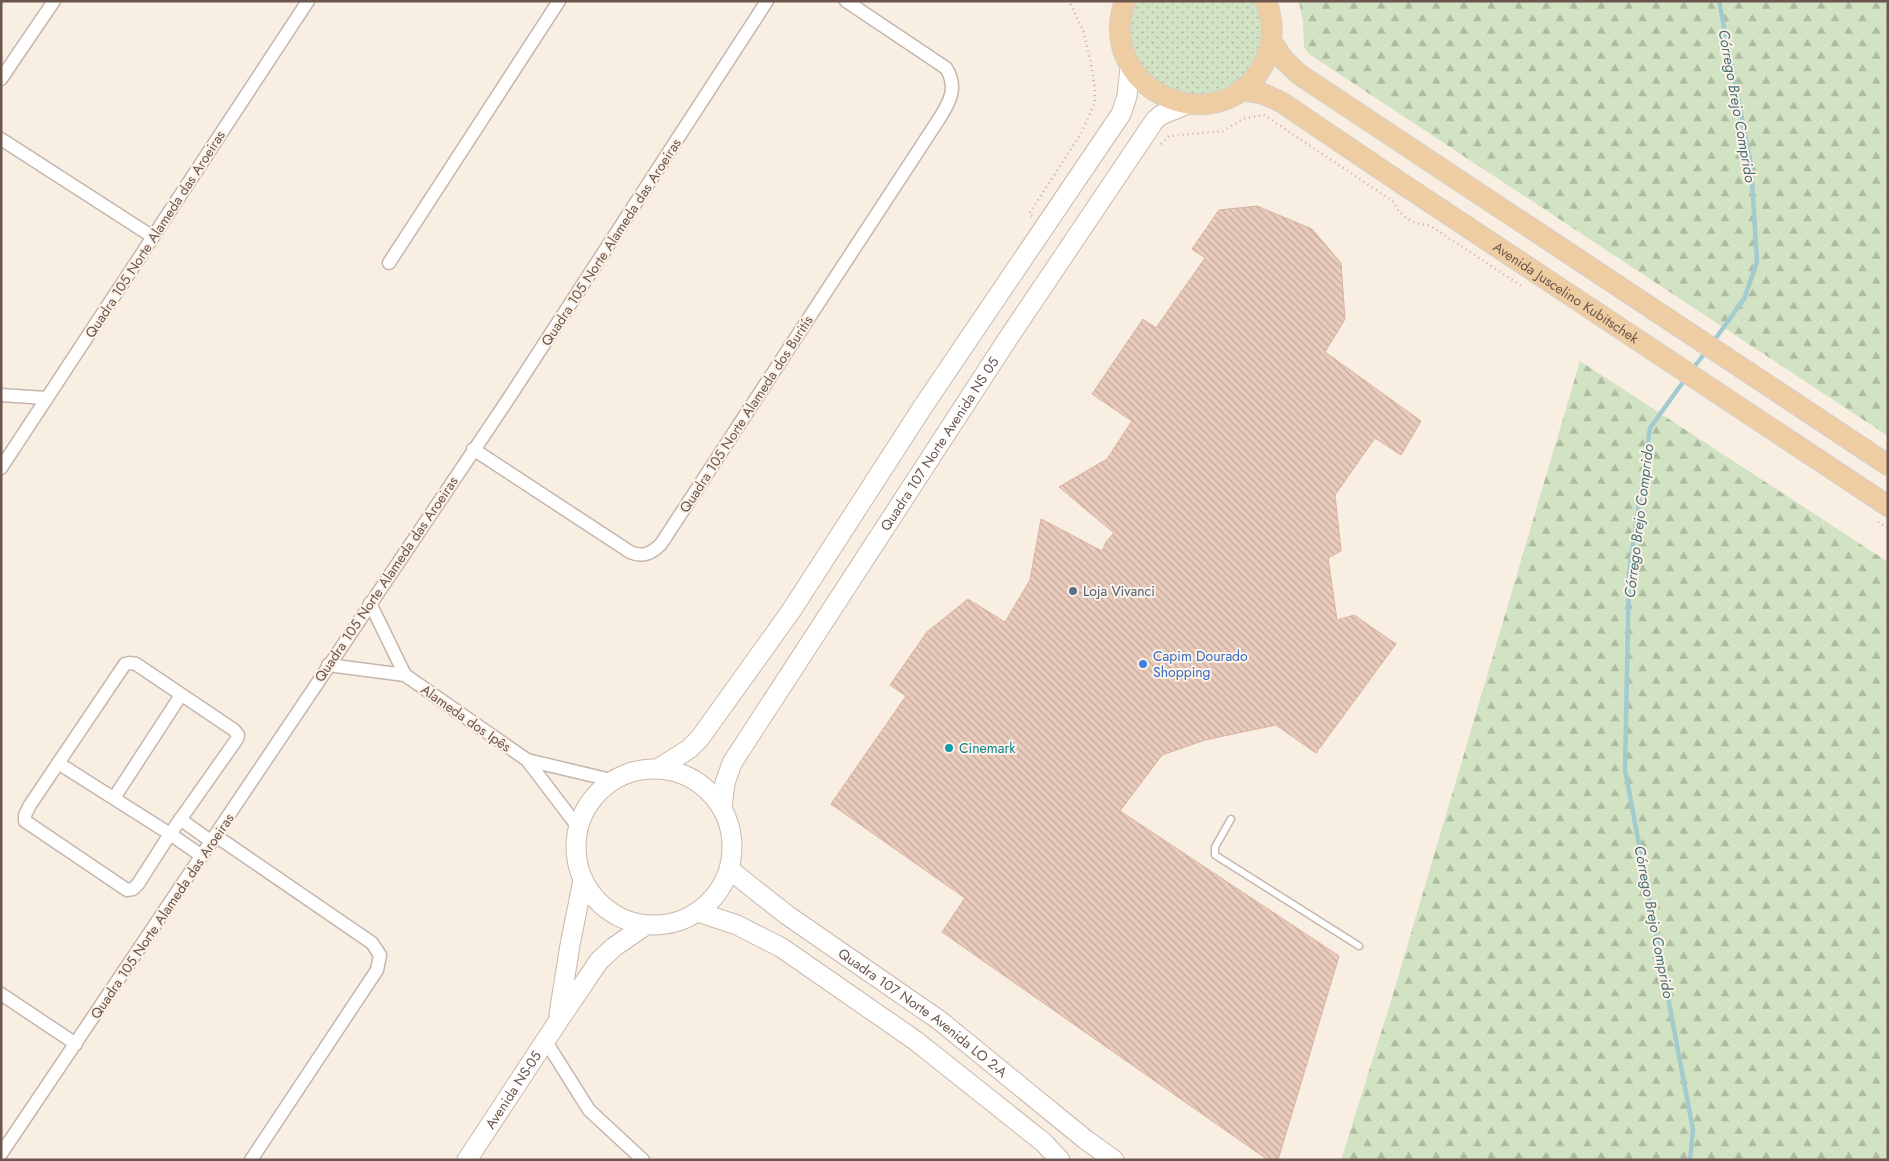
<svg xmlns="http://www.w3.org/2000/svg" width="1889" height="1161" viewBox="0 0 1889 1161" font-family="Jost,sans-serif">
	<defs>
		<pattern id="grass-dots" width="8" height="8" patternUnits="userSpaceOnUse" patternTransform="scale(1.25)"><rect width="8" height="8" fill="#d2e3c3"/><path d="M2 2h.1M6 6h.1" fill="none" stroke="#aebba1" stroke-width="1.8" stroke-linecap="round"/></pattern>
		<pattern id="forest-firs" width="22" height="20" patternUnits="userSpaceOnUse" patternTransform="scale(1.25)"><rect width="22" height="20" fill="#d2e3c3"/><path d="M5 1l3.5 6h-7zM16 11l3.5 6h-7z" fill="#aebba1"/></pattern>
		<pattern id="building-back-hatch" width="6" height="6" patternUnits="userSpaceOnUse" patternTransform="scale(1.25)"><rect width="6" height="6" fill="#eaccbd"/><path d="M-1 5l2 2M0 0l6 6M5-1l2 2" fill="none" stroke="#c2a89c"/></pattern>
	</defs>
	<rect width="100%" height="100%" fill="#f8eee2"/>
	<path fill="url(#grass-dots)" d="M1135 1H1259L1262 13 1261 49 1241 79 1220 92 1202 95 1172 91 1152 78 1137 58 1130 35 1132 10Z"/>
	<path fill="url(#forest-firs)" d="M1299 1H1888V436L1309 54 1304 47 1303 22Z
		M1580 361 1888 562V1160H1341L1391 1001Z"/>
	<g fill="none" stroke-linecap="round" stroke-linejoin="round">
		<path stroke="#a1cbcf" stroke-width="4.5" d="M1713 342 1744 299 1757 262 1751 165 1719 1
			M1692 370 1707 350
			M1686 378 1650 428 1629 573 1625 770 1693 1130 1690 1160"/>
	</g>
	<path fill="url(#building-back-hatch)" stroke="#dab2a0" d="M1257 206 1312 229 1341 263 1345 319 1325 352 1421 421 1401 455 1375 438 1335 495 1341 551 1328 558 1337 620 1354 615 1396 644 1316 753 1276 725 1205 740 1162 755 1120 811 1339 956 1278 1160H1268L942 932 965 898 831 804 906 696 890 685 927 632 968 599 1005 622 1030 580 1041 519 1102 551 1106 542 1114 533 1059 487 1107 459 1132 421 1092 394 1143 319 1156 328 1205 258 1192 249 1219 210Z"/>
	<g fill="none" stroke-linecap="round" stroke-linejoin="round">
		<defs>
			<path id="lane" d="M1231 819 1215 847V855L1359 946"/>
			<path id="street" d="M1 79 54 1
				M1 139 153 237
				M389 263 559 1
				M1 395 46 398
				M473 449 630 552C643 558 652 553 661 544L939 119C950 102 958 87 946 68L846 1
				M1 468 308 1
				M370 603 405 675
				M130 663 136 664 234 730 238 735 237 739 170 834 138 884 133 889 127 890 25 821V815L30 805 125 664Z
				M328 665 405 675 527 760 578 827
				M527 760 611 780
				M58 763 170 834 202 856
				M114 798 181 695
				M180 819 212 842
				M216 836 372 943 380 955 377 970 251 1160
				M1 994 76 1044
				M545 1040 589 1110 643 1160
				M1 1154 509 398 767 1"/>
			<g id="secondary">
				<path d="M659 768 689 749 700 738 791 611 924 405 1121 114 1127 96 1130 67"/>
				<circle cx="654" cy="847" r="78"/>
				<path id="s1" d="M722 807 725 783 732 763 1007 340 1155 120 1161 115 1188 104"/>
				<path id="s2" d="M730 870 787 915 939 1020 1086 1140 1114 1160"/>
				<path d="M698 912 737 925 782 948 916 1041 1043 1142 1060 1160"/>
				<path d="M559 1014 570 945 583 880"/>
				<path id="s3" d="M467 1160 559 1020 599 961 614 947 646 925"/>
			</g>
			<g id="primary">
				<path d="M1125 1C1093 93 1225 147 1265 61 1273 42 1274 20 1266 1"/>
				<path d="M1271 41 1284 60 1300 75 1888 465"/>
				<path id="s4" d="M1240 90 1261 93 1281 102 1398 181 1888 506"/>
			</g>
		</defs>
		<use href="#lane" stroke="#c7b5ab" stroke-width="9"/>
		<use href="#street" stroke="#c7b5ab" stroke-width="15"/>
		<use href="#secondary" stroke="#ccb7ab" stroke-width="21"/>
		<use href="#primary" stroke="#d6cfcd" stroke-width="22"/>
		<path stroke="#ceafa1" stroke-width="2.5" stroke-dasharray="1 4" stroke-linecap="butt" d="M1161 144 1169 136 1223 131 1245 118 1264 115 1394 202C1400 217 1413 224 1429 225L1523 287
			M1032 216 1029 214 1082 132 1095 102V90L1091 64 1083 30 1071 5 1067 1
			M1878 522 1888 528"/>
		<use href="#lane" stroke="#fff" stroke-width="6"/>
		<use href="#street" stroke="#fff" stroke-width="12"/>
		<use href="#secondary" stroke="#fff" stroke-width="19"/>
		<use href="#primary" stroke="#efcda2" stroke-width="20"/>
	</g>
	<circle fill="#5c6f8a" stroke="#fcf2e7" stroke-width="2" cx="1073" cy="591" r="5"/>
	<circle fill="#3f7fe0" stroke="#fcf2e7" stroke-width="2" cx="1143" cy="664" r="5"/>
	<circle fill="#0f9aa8" stroke="#fcf2e7" stroke-width="2" cx="949" cy="748" r="5"/>
	<g text-anchor="middle" dominant-baseline="central" stroke-width="4" stroke-linejoin="round" paint-order="stroke">
		<g font-size="14" fill="#6c554c" stroke="#fcf2e7">
			<text transform="translate(155 234) rotate(-57)">Quadra 105 Norte Alameda das Aroeiras</text>
			<text transform="translate(611 242) rotate(-57)">Quadra 105 Norte Alameda das Aroeiras</text>
			<text stroke="none"><textPath href="#s4" startOffset="386">Avenida Juscelino Kubitschek</textPath></text>
			<text transform="translate(746 414) rotate(-57)">Quadra 105 Norte Alameda dos Buritís</text>
			<text stroke="none"><textPath href="#s1" startOffset="426">Quadra 107 Norte Avenida NS 05</textPath></text>
			<text transform="translate(386 579) rotate(-56)">Quadra 105 Norte Alameda das Aroeiras</text>
			<text transform="translate(466 718) rotate(35)">Alameda dos Ipês</text>
			<text transform="translate(162 916) rotate(-56)">Quadra 105 Norte Alameda das Aroeiras</text>
			<text stroke="none"><textPath href="#s2" startOffset="240">Quadra 107 Norte Avenida LO 2-A</textPath></text>
			<text stroke="none"><textPath href="#s3" startOffset="84">Avenida NS-05</textPath></text>
		</g>
		<g font-size="14" fill="#4e5e75" stroke="#fcf2e7" text-anchor="start">
			<text x="1083" y="591">Loja Vivanci</text>
		</g>
		<g font-size="14" fill="#366cbe" stroke="#fcf2e7" text-anchor="start">
			<text x="1153" y="656">Capim Dourado<tspan x="1153" dy="16">Shopping</tspan></text>
		</g>
		<g font-size="14" fill="#0d838f" stroke="#fcf2e7" text-anchor="start">
			<text x="959" y="748">Cinemark</text>
		</g>
		<g font-size="15" font-style="italic" fill="#467277" stroke="#fcf2e7">
			<text transform="translate(1737 106) rotate(80)">Córrego Brejo Comprido</text>
			<text transform="translate(1639 521) rotate(-83)">Córrego Brejo Comprido</text>
			<text transform="translate(1654 922) rotate(79)">Córrego Brejo Comprido</text>
		</g>
	</g>
	<rect width="1889" height="1161" fill="none" stroke="#6c554c" stroke-width="5"/>
</svg>
